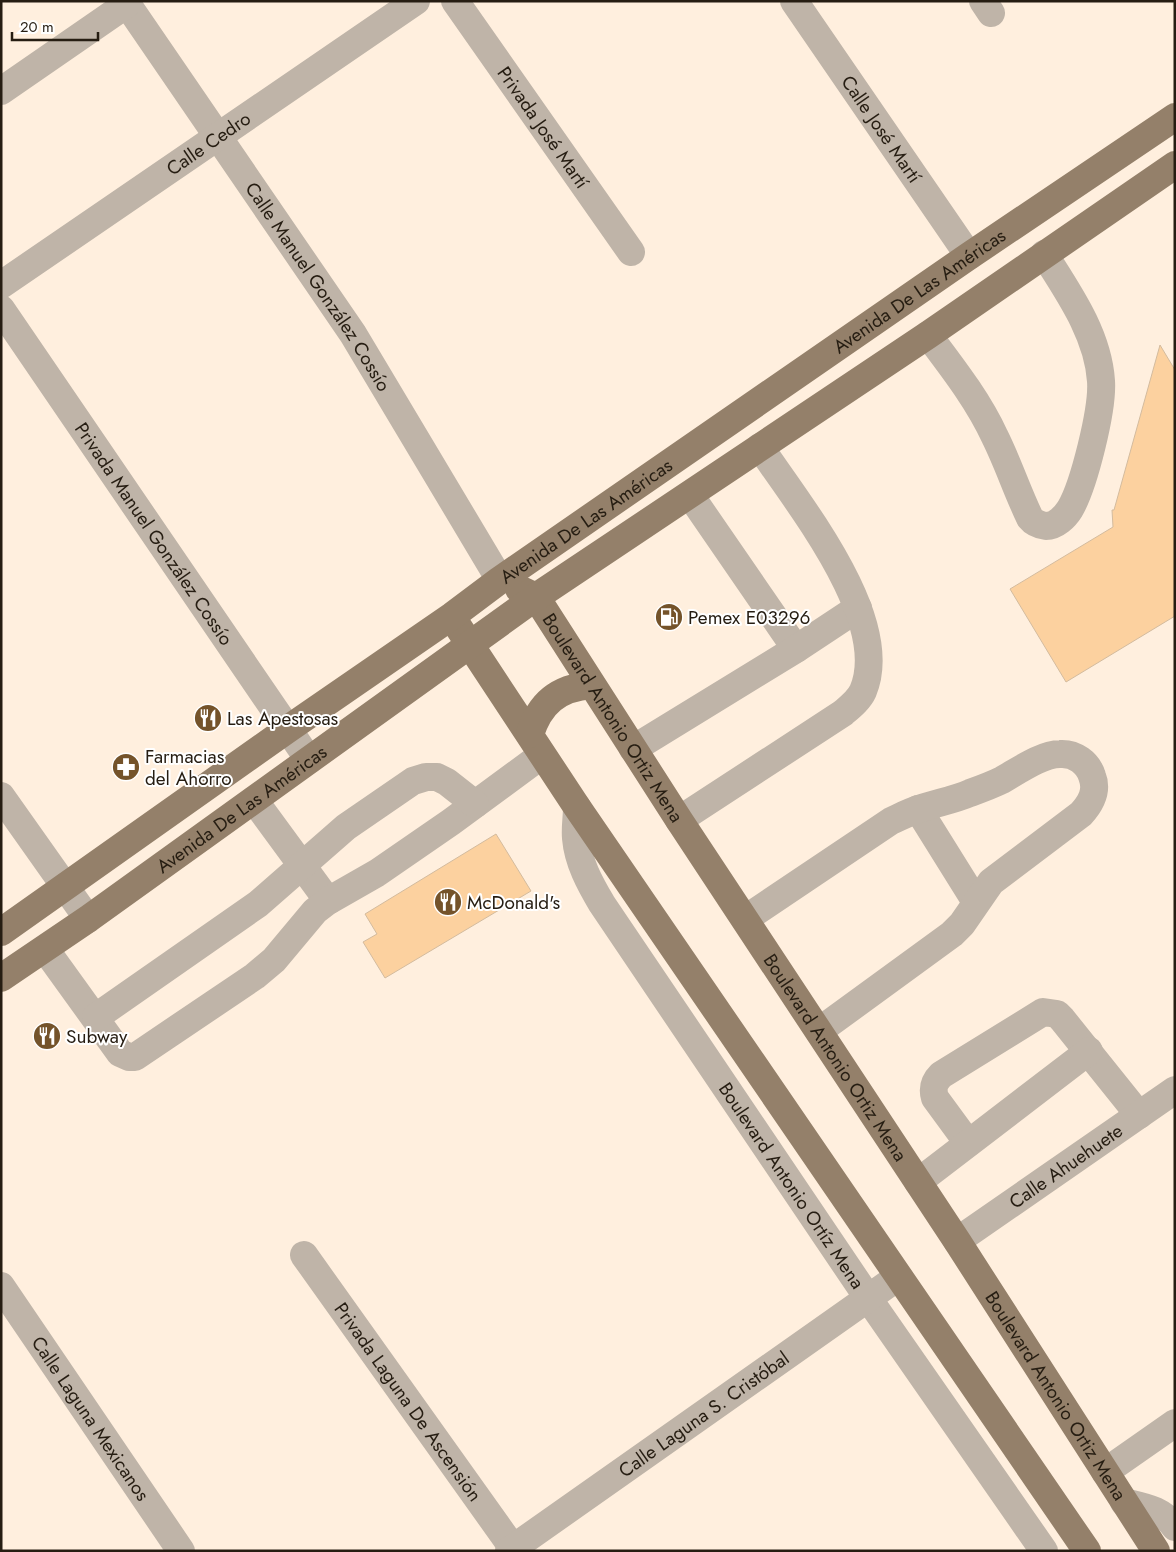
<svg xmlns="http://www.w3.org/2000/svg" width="1176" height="1552" viewBox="0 0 1176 1552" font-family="Jost,sans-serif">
	<rect width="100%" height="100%" fill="#ffefde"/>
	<path fill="#fcd19f" stroke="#d3bb9e" d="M1160 345 1175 370V616L1066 682 1010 589 1113 527 1112 510H1114Z
		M496 834 531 891 385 978 363 942 377 934 365 914Z"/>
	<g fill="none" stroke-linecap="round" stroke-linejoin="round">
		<g stroke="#bfb4a8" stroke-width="28">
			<path id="s1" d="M125 1 353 334 500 580"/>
			<path id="s2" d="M455 1 631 252"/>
			<path id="s3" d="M794 1 969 256"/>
			<path d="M983 1 991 13"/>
			<path d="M1 91 127 4"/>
			<path id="s4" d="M1 285 416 1"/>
			<path id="s5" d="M1 309 309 760"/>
			<path d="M928 335C952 367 978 400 995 437 1008 463 1017 491 1030 518 1034 523 1039 525 1046 526 1056 526 1065 517 1070 509 1084 485 1103 409 1101 381 1098 334 1068 292 1044 254"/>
			<path d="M690 495 796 649"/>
			<path d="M633 749 796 649 858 608"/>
			<path d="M1 796 88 919"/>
			<path d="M254 800 328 901"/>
			<path id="s6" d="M577 807C577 817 575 828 576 838 578 862 590 884 602 904L868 1298 1044 1551"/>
			<path d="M918 809 976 902"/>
			<path d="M679 820 843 713C850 707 859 700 863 691 893 620 798 504 760 447"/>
			<path d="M745 919 891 821C900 817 909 812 919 809 936 803 954 800 970 793 981 789 992 785 1002 780 1018 771 1042 754 1060 754 1075 753 1088 763 1092 776 1098 791 1091 803 1081 814L991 882 962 924 952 934 819 1031"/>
			<path d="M45 949 120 1053 129 1057H135L255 976 274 960 315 911 328 901 377 873 451 822 542 755"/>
			<path d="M96 1017 258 904 346 827 413 781 426 777H437L447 782 475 804"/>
			<path d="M968 1143 935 1098C932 1088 934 1082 941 1075L1043 1012 1057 1014 1062 1019 1139 1115"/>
			<path d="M918 1182 1089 1051"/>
			<path id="s7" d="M957 1241 1175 1090"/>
			<path id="s8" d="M304 1255 515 1551"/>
			<path id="s9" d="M1 1286 181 1551"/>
			<path d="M1105 1472 1175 1423"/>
			<path d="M1124 1502C1144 1507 1162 1509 1175 1527"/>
			<path id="s10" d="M509 1551 898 1277"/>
		</g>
		<g stroke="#94806a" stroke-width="28">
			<path id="s11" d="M519 589 536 597 679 820 957 1241 1156 1551"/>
			<path d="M459 628 577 807 1087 1551"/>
			<path d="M530 734C540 703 558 688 591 685"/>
			<path id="s12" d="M1 932 288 729 452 616 500 580 969 256 1175 117"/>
			<path id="s13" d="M1 978 88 919 536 597 928 335 1175 165"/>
		</g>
	</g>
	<defs>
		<symbol id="fuel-disc" viewBox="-11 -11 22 22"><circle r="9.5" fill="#74532a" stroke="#fff"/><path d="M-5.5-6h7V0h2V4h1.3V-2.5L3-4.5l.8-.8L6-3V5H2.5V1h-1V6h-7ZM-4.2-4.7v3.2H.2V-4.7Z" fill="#fff"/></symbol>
		<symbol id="restaurant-disc" viewBox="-11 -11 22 22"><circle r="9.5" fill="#74532a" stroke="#fff"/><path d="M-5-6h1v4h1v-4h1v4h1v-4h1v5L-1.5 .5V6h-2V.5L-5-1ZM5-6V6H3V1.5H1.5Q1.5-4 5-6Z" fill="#fff"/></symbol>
		<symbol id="pharmacy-disc" viewBox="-11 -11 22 22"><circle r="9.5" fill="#74532a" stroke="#fff"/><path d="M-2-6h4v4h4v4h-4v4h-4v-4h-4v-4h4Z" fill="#fff"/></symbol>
	</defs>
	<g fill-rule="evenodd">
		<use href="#fuel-disc" x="653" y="601" width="32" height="32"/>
		<use href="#restaurant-disc" x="192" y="702" width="32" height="32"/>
		<use href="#pharmacy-disc" x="110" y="751" width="32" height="32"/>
		<use href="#restaurant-disc" x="432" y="886" width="32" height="32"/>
		<use href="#restaurant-disc" x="31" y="1020" width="32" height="32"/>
	</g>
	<g text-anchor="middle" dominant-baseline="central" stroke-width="4" stroke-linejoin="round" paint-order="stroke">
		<g font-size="19" fill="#261d12" stroke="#fff">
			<text stroke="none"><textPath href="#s2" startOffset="154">Privada José Martí</textPath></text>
			<text stroke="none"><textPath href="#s3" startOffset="155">Calle José Martí</textPath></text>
			<text stroke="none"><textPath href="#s4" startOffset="251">Calle Cedro</textPath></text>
			<text stroke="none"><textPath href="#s1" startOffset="345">Calle Manuel González Cossío</textPath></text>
			<text stroke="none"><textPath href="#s12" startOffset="1120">Avenida De Las Américas</textPath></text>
			<text stroke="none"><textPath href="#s12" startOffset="715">Avenida De Las Américas</textPath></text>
			<text stroke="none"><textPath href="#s5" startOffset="272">Privada Manuel González Cossío</textPath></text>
			<text stroke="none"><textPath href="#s11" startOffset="162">Boulevard Antonio Ortiz Mena</textPath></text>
			<text stroke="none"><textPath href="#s13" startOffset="294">Avenida De Las Américas</textPath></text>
			<text stroke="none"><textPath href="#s11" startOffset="568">Boulevard Antonio Ortiz Mena</textPath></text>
			<text stroke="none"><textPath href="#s7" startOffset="132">Calle Ahuehuete</textPath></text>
			<text stroke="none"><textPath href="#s6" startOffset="442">Boulevard Antonio Ortíz Mena</textPath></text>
			<text stroke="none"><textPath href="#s11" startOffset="972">Boulevard Antonio Ortiz Mena</textPath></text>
			<text stroke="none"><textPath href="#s8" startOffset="180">Privada Laguna De Ascensión</textPath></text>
			<text stroke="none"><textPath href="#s10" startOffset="238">Calle Laguna S. Cristóbal</textPath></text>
			<text stroke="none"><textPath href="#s9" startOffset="160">Calle Laguna Mexicanos</textPath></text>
		</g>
		<g font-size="19" fill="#261d12" stroke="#fff" text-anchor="start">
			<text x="688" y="617">Pemex E03296</text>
			<text x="227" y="718">Las Apestosas</text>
			<text x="145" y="756">Farmacias<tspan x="145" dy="22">del Ahorro</tspan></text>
			<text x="467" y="902">McDonald's</text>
			<text x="66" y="1036">Subway</text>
		</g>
	</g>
	<rect width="1176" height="1552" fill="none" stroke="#261d12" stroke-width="5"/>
	<path d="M12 32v8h86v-8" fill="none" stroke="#261d12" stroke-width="2.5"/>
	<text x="20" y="32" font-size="15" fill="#261d12" stroke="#ffffff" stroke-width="4" paint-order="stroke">20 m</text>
</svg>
